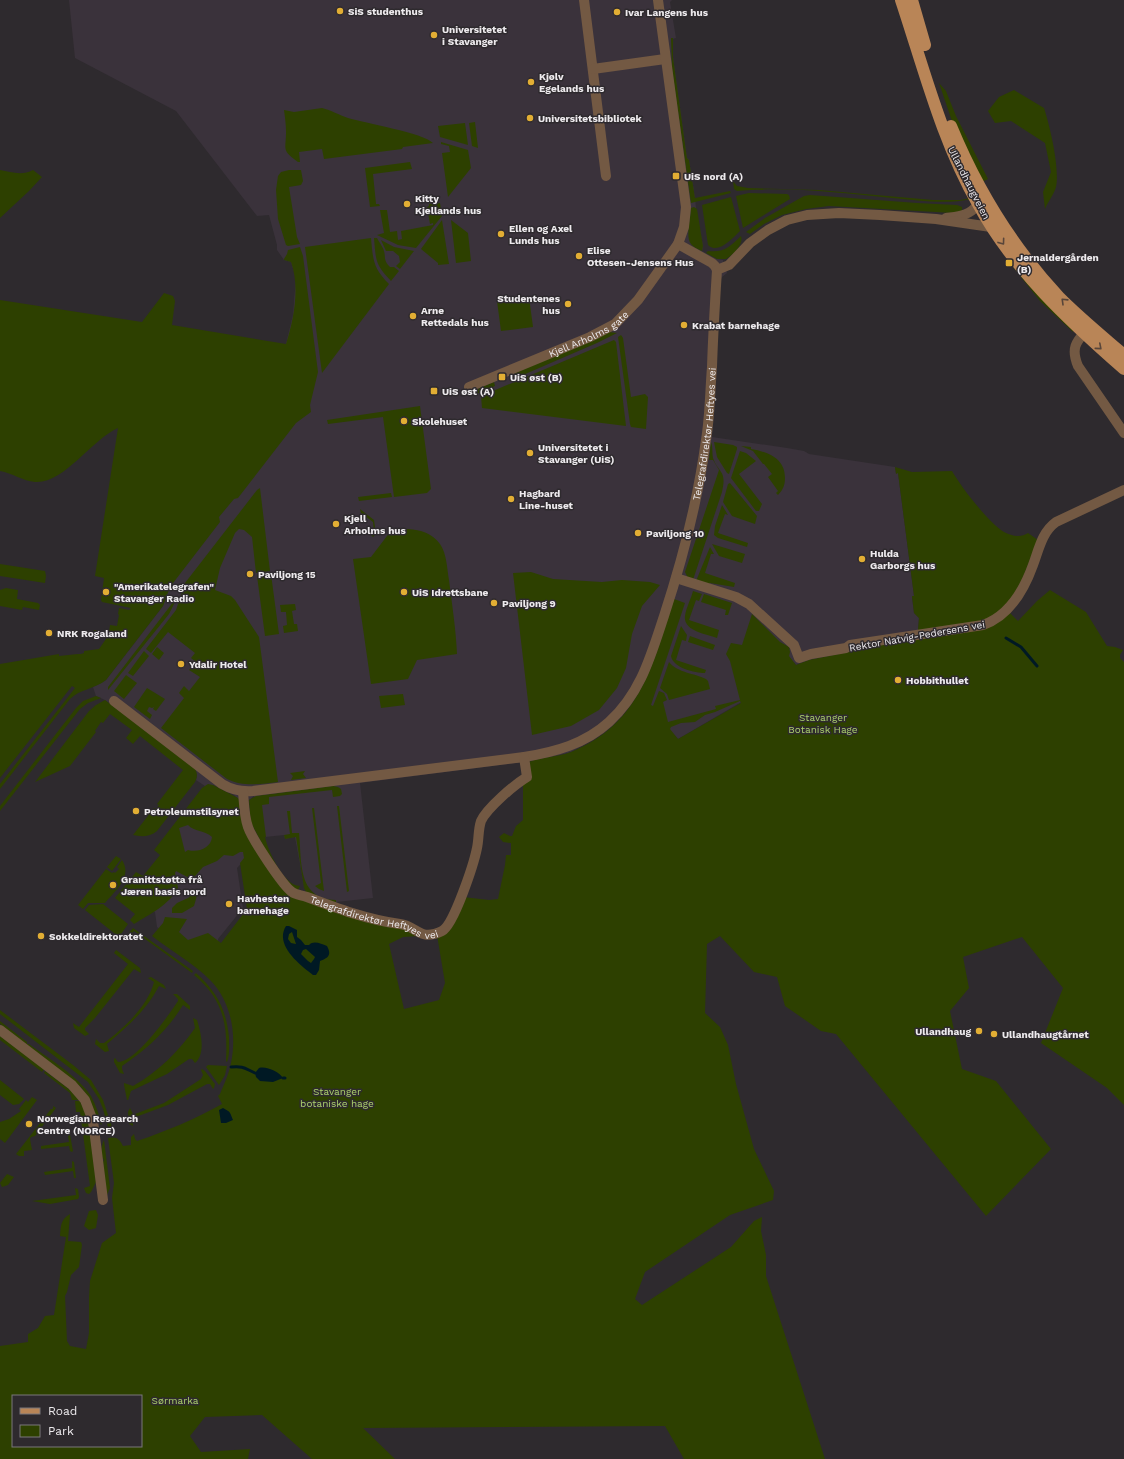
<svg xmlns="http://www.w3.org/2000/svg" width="1124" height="1459" viewBox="0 0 1124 1459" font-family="'Work Sans',sans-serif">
	<rect width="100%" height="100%" fill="#2e2a2e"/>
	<path fill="#3a323b" d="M69 0H672L670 2 676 38 672 39 673 57 687 158 689 160 695 198 696 208 703 246 702 251 717 259 723 260 727 273 722 277 720 282 712 437 787 448 804 451 809 454 895 467 896 473H898L914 596 912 597 914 613 919 618 918 630 849 652 809 660 796 665 789 657 743 701 678 739 669 729 633 702 622 716 599 736 571 752 553 757 531 761 360 783 373 898 336 902 335 904 318 897 304 885 295 837 285 839 284 835 265 837 254 796 249 800 240 801 234 795 213 785 205 786 196 780 197 776 195 769 105 700 96 696 93 687 101 683 106 680 163 606 169 588 286 344 293 315 296 278 291 262 284 260 277 250V245L269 215 257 216 176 111 75 58Z
		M215 803 247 857 237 868 243 908 218 939 220 952 211 970 157 927 155 912 150 908 179 828Z"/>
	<path fill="#2d4000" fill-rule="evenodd" d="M671 38H673V57L687 158 689 160 695 198 730 191 731 193 691 203 672 68Z
		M939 83 946 91 956 116 988 179 982 182 954 127Z
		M1014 90 1044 108C1050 126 1060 169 1056 187 1054 194 1048 202 1045 209L1043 192 1051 172 1045 143 1011 121 995 123 988 111 999 97Z
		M322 108C331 110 339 115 348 118 364 123 424 133 433 143L403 147 402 149 324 159 322 149 299 152 300 162H298C281 150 286 150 286 132 286 125 285 117 284 110L294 112Z
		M475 122 478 148 472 146 469 123Z
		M465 123 468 145 440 137 438 126Z
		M441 142 468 150 471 168 448 197 442 153 450 152 449 146 441 144Z
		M410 162 412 169 373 174 376 204H379L380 206 370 207 365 168Z
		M0 170C11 172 22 176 33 170L42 177 29 191 0 218Z
		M289 170H301L303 181 301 185 289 187 297 237 300 244 288 246 286 245 278 219 276 190 278 176 281 172Z
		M733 181 737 186 748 188 819 190 933 200H960L967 199 969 196 971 199C946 205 917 200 892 198 841 193 788 186 737 191L734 189Z
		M749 193 787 194 789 195 790 199 743 228 736 196Z
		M810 195 917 203 957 205 962 207V211L953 213 829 206 806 209 782 215 764 224 750 234 746 232 765 218 804 196Z
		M731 197 740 231C733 238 718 255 708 245L702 205Z
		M440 203 442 216 416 248 398 245 377 235 384 233 380 210H387L390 232 397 231 398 240 402 239 401 231 433 225V223L430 224 427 207 429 206V204Z
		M694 207 697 209 703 246 702 251C698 249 693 247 691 244 685 237 691 217 691 208Z
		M442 220 449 264 438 265V263L421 249Z
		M451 220 468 233 471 261 456 263Z
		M741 236C744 244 733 255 726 259H717L706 253 708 251C725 253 730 246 741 236Z
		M371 238C373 260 373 268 389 284L322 373 305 247Z
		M374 238H377C379 242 383 247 384 251 386 258 383 260 390 267H394L399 271 391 281C375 264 376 261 374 238Z
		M381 240 394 247 414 251 400 269 396 266 400 262 399 256 393 251H386Z
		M300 247 303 256 318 372 310 405 311 412 296 423 238 498 234 499 219 517 220 522 170 587 163 606 106 680C95 689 80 689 70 699L0 789V784L75 688 72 686 0 778V664L59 654V656L78 654H81L84 653V651L99 649 108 636 93 634 94 630 109 632 110 625 117 626 119 615 118 614 119 608 129 610 131 608 102 602 101 600 104 578 95 576 118 428C91 440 64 484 35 482 23 481 12 473 0 471V300L142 322 164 293 173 296 175 301 172 325 286 344C294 319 300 287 291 262L284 260V259L287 254 288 250Z
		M1013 267 1023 275 1073 328V332L1040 301Z
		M529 297 533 327 501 331 497 301Z
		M609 332 617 333 597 343 516 378 515 373Z
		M621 335 623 338 631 397 645 394 648 397 646 429 631 427 630 424 618 337Z
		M614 340 616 342 626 426 482 408 481 396Z
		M494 382 495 386 474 395 473 391Z
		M420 406 431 489 427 493 394 497 383 417 328 424 327 420Z
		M711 442C713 447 712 453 713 458 719 474 727 470 722 492L693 580 688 578 685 572 719 470 713 460H709Z
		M714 442 733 445 737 447V449L729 474 727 473 717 457Z
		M741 446 751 447V449C768 452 785 458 785 478 785 485 783 490 778 495L776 493 778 491 768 477 772 474 764 464H763L753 451Z
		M740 451 746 453 756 461 739 474 762 504 759 511H756L731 478Z
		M895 467 912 472 952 471C961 487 989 523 1004 532 1011 536 1021 538 1028 533L1038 540 1009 612 1018 621 1037 601 1050 590 1086 612 1107 646 1115 647 1123 650 1120 655V658L1124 662V1105L1107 1088 1041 1043 1063 988 1022 937 963 957 969 988 950 1011 962 1069 996 1081 1051 1149 986 1216 836 1034 821 1031 785 1006 777 977 754 972 720 936 707 944 705 1013 720 1027 728 1045 736 1084 754 1149 774 1191 773 1200 730 1215 645 1272 635 1299 642 1305 731 1247 754 1221 762 1217 761 1231 766 1255V1276L825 1459H684L665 1426 363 1428 395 1459H312L262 1415 205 1417 190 1436 201 1452 250 1449 248 1459H0V1346L28 1342V1334L38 1328 45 1316 54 1315 66 1237 60 1236C61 1226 60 1220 70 1214L68 1241 81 1242 82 1245 79 1267 71 1275 67 1292 65 1296 67 1341 70 1346 86 1349 89 1333V1297L90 1281 102 1243 116 1233 112 1198 114 1183 108 1138C116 1136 120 1139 123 1146L131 1145V1137L134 1134 135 1139 137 1141C167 1131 195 1119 222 1104L218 1096 220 1094C224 1084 229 1074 231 1063 237 1034 231 1001 210 980 193 963 171 951 152 936L163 923 165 917 187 919 179 932 188 940 208 933 221 943 247 909 240 863 244 858 243 852H240L233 856 224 855 217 861 203 867 196 875 191 879 176 871 175 873 178 888C169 905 150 914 134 924L130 920 135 914 115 898 136 872 143 876 160 855 154 850 202 788 208 784 213 785 238 798 286 889 402 927 419 936 403 937 389 944 404 1009 439 1000 445 983 437 935 463 897 489 900 498 899 505 865 506 855H511V843L503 842 499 837 504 833 510 836H512L516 826 523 820V782L529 762C542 757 557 757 571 752 641 724 653 663 674 599L685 603 651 705 653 706 659 691 664 693 667 700 663 702 668 722 716 709 715 706 740 700 730 661 726 654 731 643 742 645 752 614 780 642 789 647 790 652 789 656 796 665 809 660 849 652 852 649 918 630 919 618 914 613 912 596H914L898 473 896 474ZM740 701 741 703 678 739 670 729 671 727 681 723 695 722 705 715 715 712ZM188 825C194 832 205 830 212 837 211 848 198 853 188 850L185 852 179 828ZM13 1396H141V1446H13Z
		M730 483 757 516 755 524 732 516 723 502 728 484Z
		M260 488 270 571 256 573 252 537 244 530 239 529 235 533 220 568 215 590 231 596 235 600 259 637 278 782C261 784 243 787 227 779L161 728 184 698 179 693 184 686 189 691 200 677 189 670 196 662 191 658 195 653 168 632 151 653 146 649 176 610 185 583 257 490Z
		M391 493 392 497 359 501 358 497Z
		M722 505 728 515 725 514 718 533 748 543 747 547 718 538 714 535 715 526Z
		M360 509 374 520 376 534 373 537 371 535 374 532 373 522 361 513Z
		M408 529C421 530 432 533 440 544 447 554 447 569 449 580 452 605 456 629 457 654L417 660 408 679 371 684 353 559 371 557 390 532Z
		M712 544 745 554 742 563 719 556Z
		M710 547 714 554H711L705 573 735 583 734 587 710 583 709 584 696 581Z
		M0 564 45 571 46 576 45 583 0 576Z
		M531 572 553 579 602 582 622 580 650 582 660 585 642 606 632 634 626 668 617 688 599 710 571 726 532 735 513 573Z
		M271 574 279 634 265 636 257 576Z
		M6 588 18 590 17 599 38 603 40 605 39 610 23 607 22 610 0 606V590Z
		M693 591 702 594 699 601 696 600 689 620 719 630 717 638C706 634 683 631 685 616 686 608 691 599 693 591Z
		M704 594 732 603 728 615H725L726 610 701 602Z
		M174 601 175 602 169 614 108 690V687Z
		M295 604 296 610 292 611 294 624H297L298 631 284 633 283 626 287 625 286 612H281L280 605Z
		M681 626 687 635 686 641 682 640 676 660 706 670 705 673C695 673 673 668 671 656Z
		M690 636 715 645 713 650 688 642Z
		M157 647 164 653 159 660 152 654Z
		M144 651 149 656 133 676 128 673Z
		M669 662C678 673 694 673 706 679L708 681 710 689 669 700 667 694 660 688Z
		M126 675 137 683 124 699 114 691Z
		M147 688 165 699 156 711 153 709 154 707 152 708 149 707 147 711 152 715 150 719 134 707Z
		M403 694 405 705 381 708 379 696Z
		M96 696 101 698 88 703 80 709 0 811V806L76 708 83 701Z
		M105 700 195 769C198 774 197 778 195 782L157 831C150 837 141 837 133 835L154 808 156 809 159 805 157 804 183 770 140 736 133 744 126 738 132 730 110 714 103 723 101 722 95 731 96 732 70 766 35 782 89 711 96 705Z
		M305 771 303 774 306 778 291 780 293 776 290 773Z
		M333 786 338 787 341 789 342 794 340 796 333 797 332 790 269 797V804L262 805 266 837H265C268 851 284 886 300 886L298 890 289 885 251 828 249 800 256 796Z
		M337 806H339L349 891 347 892Z
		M312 808H314L324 891 319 889 315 886 321 883Z
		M287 811H290L292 833H299C302 862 297 899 336 900V902L334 905 306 892 304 888 296 837 285 839 284 835 290 834Z
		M116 856 121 859 112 871 107 867Z
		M122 860C133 877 115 891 105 903H88L83 909 78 905 106 869 112 873 114 872 115 873 119 869 117 867Z
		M197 891 198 892 194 906 182 913H172V908L177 903 188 898Z
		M103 904 128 924 119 937 85 910 89 905Z
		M133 928 193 971 192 973 134 931 127 939 125 937Z
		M116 950 140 968 141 973 134 969 95 1018 85 1028V1030L89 1034 85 1036 74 1028 73 1023 79 1027 128 964 114 953Z
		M196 973C217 992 226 1009 229 1037 229 1045 230 1055 227 1062L226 1061C228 1024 223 999 194 975Z
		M151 977 164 985 166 989 159 986C146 1011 127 1027 107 1044L109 1051 105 1052 95 1044 96 1039 100 1043H104C123 1029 148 1006 154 982L148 978Z
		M173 994H177L190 1006V1010L183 1005C168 1030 146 1050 122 1066V1069L124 1074 120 1073 114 1062V1059L115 1058 118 1062C136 1062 168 1016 178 1001V999Z
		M0 1010 73 1065 91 1080 103 1100 112 1127H108L103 1109 99 1099 88 1082 0 1014Z
		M193 1018 197 1020C201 1032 206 1054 195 1063L192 1059H189L167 1074 131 1091 128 1100H127L124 1085V1083L133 1086C158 1072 179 1051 195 1028Z
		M0 1021 27 1042V1044H29C48 1058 78 1076 91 1096 96 1105 99 1115 102 1125L98 1122 90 1100 81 1087 0 1024Z
		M0 1036 44 1069 42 1072 0 1040Z
		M208 1065 227 1066 225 1075 219 1085 206 1067Z
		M202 1069 205 1071 215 1084 214 1088 213 1089 210 1084H207L168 1105 133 1118V1126L129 1124 128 1112 130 1108 133 1114H135L164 1103 201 1079 203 1075 201 1070Z
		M45 1071 69 1089 79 1100H72L70 1093 44 1073Z
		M0 1080 24 1099 19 1104 13 1105 0 1095Z
		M32 1097 37 1100 5 1143 0 1139V1122L9 1119 21 1111 19 1109 26 1100 28 1102Z
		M75 1101H80L89 1121 96 1182 91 1192 89 1194 86 1193 84 1188 90 1186 80 1112H76Z
		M53 1106 56 1108 35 1136 31 1137 30 1139 32 1150 24 1151V1156H19L16 1154 51 1109H53Z
		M70 1135 73 1151 72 1152 70 1151 69 1146 41 1149V1146L69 1142 68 1136Z
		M104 1140 110 1188 107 1195 103 1162 104 1160C100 1155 101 1146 104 1140Z
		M72 1161 74 1162 76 1178H74L73 1171 45 1175 44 1172 72 1168Z
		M7 1174 14 1177 8 1185 2 1187 0 1183Z
		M75 1188 78 1189 79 1197 78 1199 50 1204 32 1201 76 1195Z
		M96 1210 98 1215 96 1228 89 1230 84 1226 89 1211Z"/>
	<path fill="#001924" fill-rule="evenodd" d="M286 926H289L297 930V937L301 940 305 945H309C314 940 321 944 327 946 332 955 328 958 320 961L319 970 316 975H313C300 965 274 945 286 926ZM292 932 296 944 291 943 288 939 289 934ZM306 949 315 957 314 959 311 963 308 961 301 954 303 950Z
		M259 1068C267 1066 279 1072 283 1078L273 1082 260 1081 256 1077 255 1073Z
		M223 1108C231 1113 229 1110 233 1120L226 1123H221L219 1110Z"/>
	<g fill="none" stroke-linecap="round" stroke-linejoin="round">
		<path stroke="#001924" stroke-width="3" d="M1006 638 1021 647 1037 666
			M231 1067C244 1066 244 1068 255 1073
			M283 1078H285"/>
		<g stroke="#735943" stroke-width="10">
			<path d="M584 0 606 176"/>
			<path d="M593 69 665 59"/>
			<path d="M946 218C960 216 968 216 978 205"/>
			<path d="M678 244 712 263 715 266 717 270"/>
			<path d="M1089 327C1077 341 1070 347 1078 366L1124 433"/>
			<path id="s1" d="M469 387 590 337 615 324 638 300 678 244 684 227 686 207 658 0"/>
			<path d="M676 578 736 597 749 604 794 645 799 658 811 654 846 648 850 645 983 625C1009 616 1024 590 1033 565 1039 549 1042 532 1056 522L1124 490"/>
			<path id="s2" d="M114 701 222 784C232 790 241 792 253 791L524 757C555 752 585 744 609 722 641 693 651 655 664 616 683 558 698 500 706 440 710 416 710 391 712 367 713 335 715 302 717 270L729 265 750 243 768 230 787 220 807 215 839 213 880 215 936 219 991 227"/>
			<path id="s3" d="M243 791C244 803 244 816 248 827 252 839 283 886 292 892 296 895 302 895 307 897 336 908 368 920 400 924 417 926 419 942 442 931 454 925 474 863 477 848 479 839 478 830 481 821 487 808 514 785 527 777L524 757"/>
			<path d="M0 1030 72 1085 85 1100 93 1121 103 1200"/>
		</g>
		<path stroke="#b98557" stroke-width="12" d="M901 0C924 69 942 141 978 204 1014 270 1068 320 1124 369
			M912 0 925 45
			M951 126C977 189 1013 248 1060 298 1080 318 1102 336 1124 355"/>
	</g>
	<defs><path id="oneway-chevron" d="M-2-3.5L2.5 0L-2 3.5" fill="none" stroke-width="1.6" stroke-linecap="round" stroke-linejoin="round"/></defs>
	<g stroke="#58453a">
		<use href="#oneway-chevron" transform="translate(1002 242) rotate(54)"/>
		<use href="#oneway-chevron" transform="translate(1064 301) rotate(-136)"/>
		<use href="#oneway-chevron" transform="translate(1099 347) rotate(41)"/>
	</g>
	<g fill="#e2ae34" stroke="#2e2a2e" stroke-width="1.5">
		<circle cx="340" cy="11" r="4"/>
		<circle cx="617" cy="12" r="4"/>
		<circle cx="434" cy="35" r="4"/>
		<circle cx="531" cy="82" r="4"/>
		<circle cx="530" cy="118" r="4"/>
		<rect x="672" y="172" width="8" height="8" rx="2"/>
		<circle cx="407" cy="204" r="4"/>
		<circle cx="501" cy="234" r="4"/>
		<circle cx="579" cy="256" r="4"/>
		<rect x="1005" y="259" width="8" height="8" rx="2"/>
		<circle cx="568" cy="304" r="4"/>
		<circle cx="413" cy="316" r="4"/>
		<circle cx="684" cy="325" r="4"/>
		<rect x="498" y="373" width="8" height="8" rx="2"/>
		<rect x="430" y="387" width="8" height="8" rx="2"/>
		<circle cx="404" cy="421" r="4"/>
		<circle cx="530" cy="453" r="4"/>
		<circle cx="511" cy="499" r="4"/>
		<circle cx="336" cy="524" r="4"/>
		<circle cx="638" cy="533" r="4"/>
		<circle cx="862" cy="559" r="4"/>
		<circle cx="250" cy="574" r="4"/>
		<circle cx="106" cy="592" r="4"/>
		<circle cx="404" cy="592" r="4"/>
		<circle cx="494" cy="603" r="4"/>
		<circle cx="49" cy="633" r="4"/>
		<circle cx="181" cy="664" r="4"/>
		<circle cx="898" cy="680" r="4"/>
		<circle cx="136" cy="811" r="4"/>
		<circle cx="113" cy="885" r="4"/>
		<circle cx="229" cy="904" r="4"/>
		<circle cx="41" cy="936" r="4"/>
		<circle cx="979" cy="1031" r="4"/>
		<circle cx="994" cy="1034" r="4"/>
		<circle cx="29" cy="1124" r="4"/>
	</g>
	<g text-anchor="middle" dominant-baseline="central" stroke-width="3" stroke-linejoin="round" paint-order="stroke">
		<g font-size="10" font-weight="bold" fill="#edeaed" stroke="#2e2a2e" text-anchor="start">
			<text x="348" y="11">SiS studenthus</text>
			<text x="625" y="12">Ivar Langens hus</text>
			<text x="442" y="29">Universitetet<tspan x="442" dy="12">i Stavanger</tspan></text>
			<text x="539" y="76">Kjølv<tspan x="539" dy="12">Egelands hus</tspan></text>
			<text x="538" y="118">Universitetsbibliotek</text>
			<text x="684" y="176">UiS nord (A)</text>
			<text x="415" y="198">Kitty<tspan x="415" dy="12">Kjellands hus</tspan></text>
			<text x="509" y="228">Ellen og Axel<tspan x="509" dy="12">Lunds hus</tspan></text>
			<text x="587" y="250">Elise<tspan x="587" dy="12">Ottesen-Jensens Hus</tspan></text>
			<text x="1017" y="257">Jernaldergården<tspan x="1017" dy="12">(B)</tspan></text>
			<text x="560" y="298" text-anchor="end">Studentenes<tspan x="560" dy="12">hus</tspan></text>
			<text x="421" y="310">Arne<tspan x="421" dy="12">Rettedals hus</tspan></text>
			<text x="692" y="325">Krabat barnehage</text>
			<text x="510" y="377">UiS øst (B)</text>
			<text x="442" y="391">UiS øst (A)</text>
			<text x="412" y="421">Skolehuset</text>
			<text x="538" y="447">Universitetet i<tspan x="538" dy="12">Stavanger (UiS)</tspan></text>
			<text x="519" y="493">Hagbard<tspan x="519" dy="12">Line-huset</tspan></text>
			<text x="344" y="518">Kjell<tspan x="344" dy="12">Arholms hus</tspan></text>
			<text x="646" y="533">Paviljong 10</text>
			<text x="870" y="553">Hulda<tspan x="870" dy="12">Garborgs hus</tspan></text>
			<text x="258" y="574">Paviljong 15</text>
			<text x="114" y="586">"Amerikatelegrafen"<tspan x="114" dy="12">Stavanger Radio</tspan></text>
			<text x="412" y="592">UiS Idrettsbane</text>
			<text x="502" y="603">Paviljong 9</text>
			<text x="57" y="633">NRK Rogaland</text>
			<text x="189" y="664">Ydalir Hotel</text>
			<text x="906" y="680">Hobbithullet</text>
			<text x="144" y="811">Petroleumstilsynet</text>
			<text x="121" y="879">Granittstøtta frå<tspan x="121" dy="12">Jæren basis nord</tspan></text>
			<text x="237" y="898">Havhesten<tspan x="237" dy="12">barnehage</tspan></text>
			<text x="49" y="936">Sokkeldirektoratet</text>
			<text x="971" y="1031" text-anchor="end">Ullandhaug</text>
			<text x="1002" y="1034">Ullandhaugtårnet</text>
			<text x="37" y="1118">Norwegian Research<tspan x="37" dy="12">Centre (NORCE)</tspan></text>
		</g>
		<g font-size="10" fill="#edeaed" stroke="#2e2a2e">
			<text transform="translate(969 183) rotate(63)">Ullandhaugveien</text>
			<text stroke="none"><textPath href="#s1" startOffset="131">Kjell Arholms gate</textPath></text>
			<text stroke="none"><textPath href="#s2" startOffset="843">Telegrafdirektør Heftyes vei</textPath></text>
			<text transform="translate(917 636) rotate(-10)">Rektor Natvig-Pedersens vei</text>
			<text stroke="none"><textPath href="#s3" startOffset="202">Telegrafdirektør Heftyes vei</textPath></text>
		</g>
		<g font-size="10" fill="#add26d" stroke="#2e2a2e">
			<text x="823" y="717">Stavanger<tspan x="823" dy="12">Botanisk Hage</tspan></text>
			<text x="337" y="1091">Stavanger<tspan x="337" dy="12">botaniske hage</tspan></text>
			<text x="175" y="1400">Sørmarka</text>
		</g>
	</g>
	<rect x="12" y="1395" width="130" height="52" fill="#2e2a2e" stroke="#7a777a"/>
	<rect x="20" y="1408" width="20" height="6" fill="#b98557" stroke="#7a777a"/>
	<text x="48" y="1415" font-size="12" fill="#edeaed">Road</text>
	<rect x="20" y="1425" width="20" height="12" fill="#2d4000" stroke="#7a777a"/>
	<text x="48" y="1435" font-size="12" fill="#edeaed">Park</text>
</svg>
